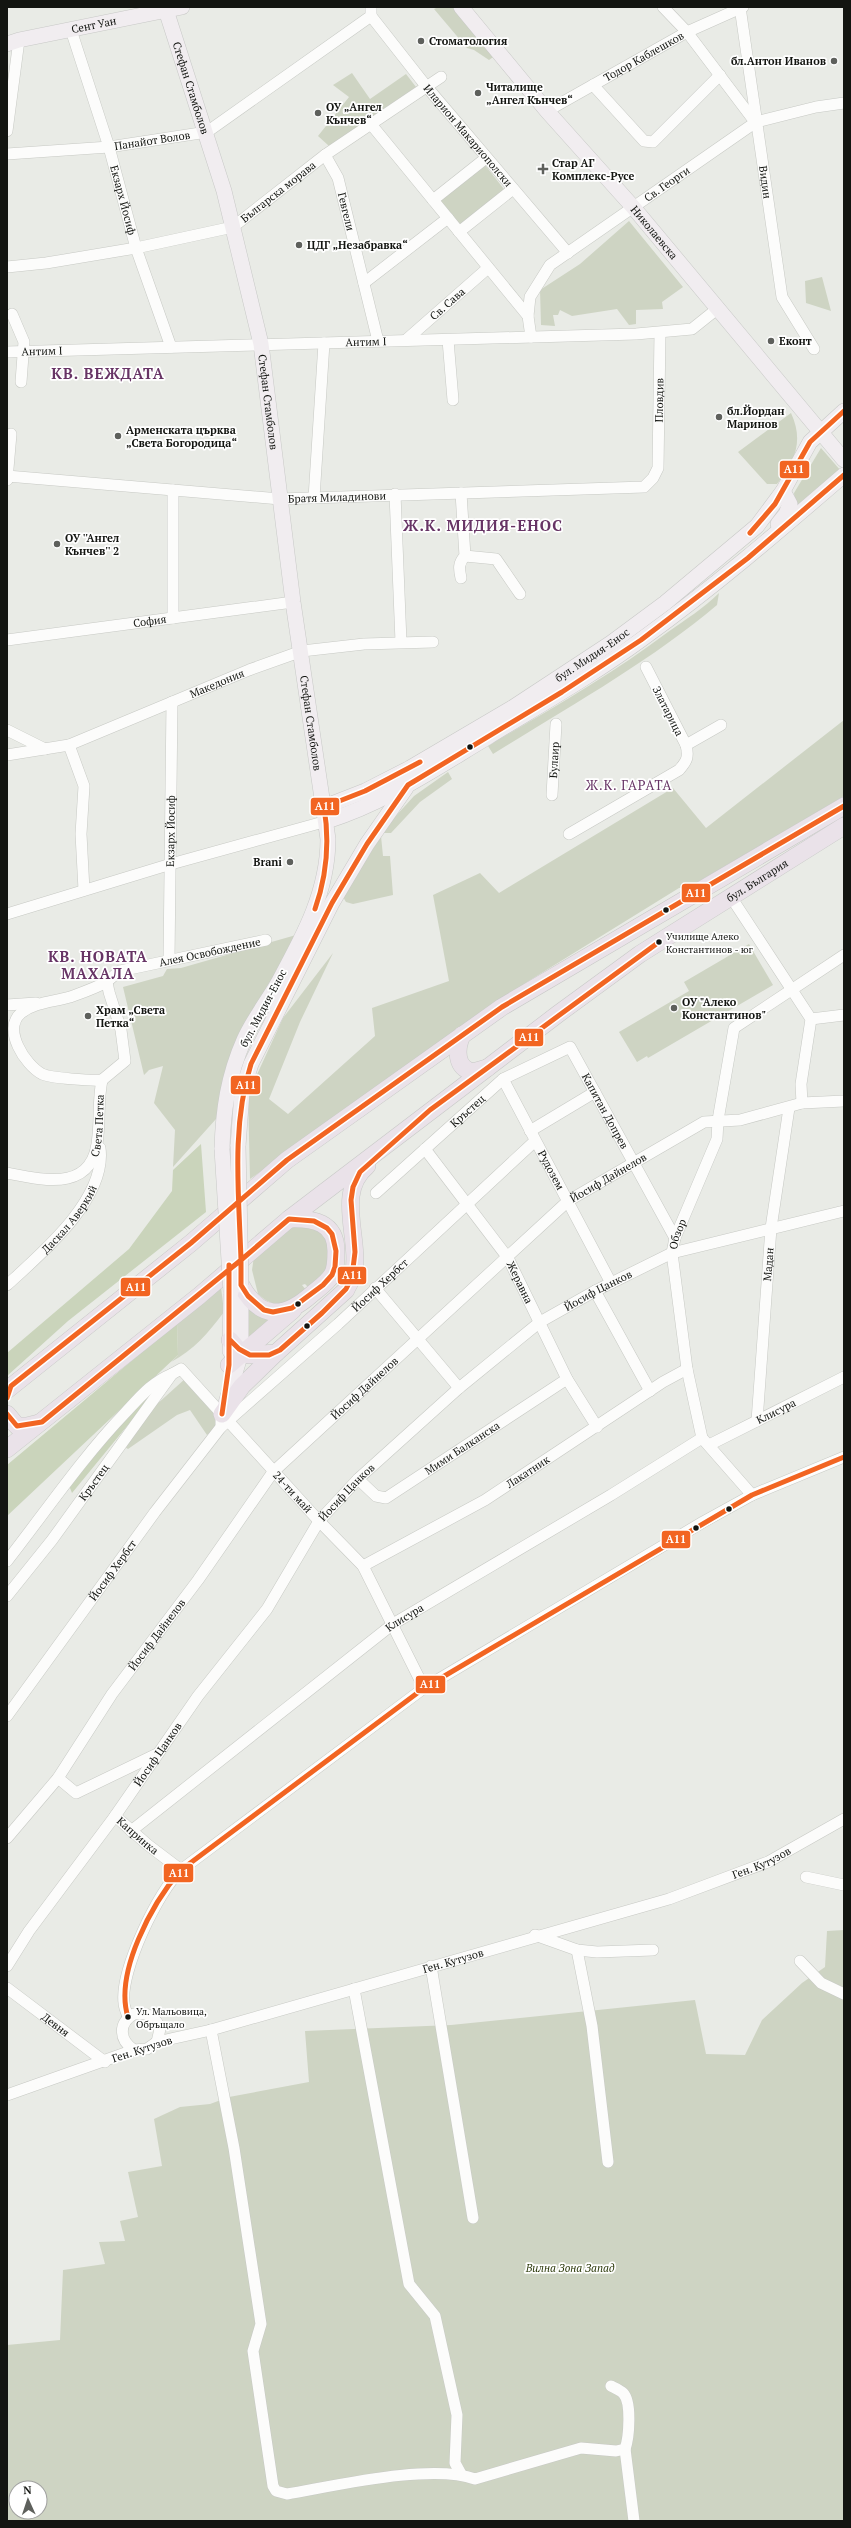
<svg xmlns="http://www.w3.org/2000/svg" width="851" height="2528" viewBox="0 0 851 2528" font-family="'PT Serif',serif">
	<rect width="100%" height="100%" fill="#e9ebe6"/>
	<path fill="#ced4c3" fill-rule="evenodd" d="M438 7H457L496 55 489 60 474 50 467 48 434 9Z
		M352 73 370 99 406 74 416 87 329 146 318 136 349 97 333 85Z
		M485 165 507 193 461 229 439 201Z
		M629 221 683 287 662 302 663 309 636 310V324L629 325 617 309 572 316 560 310 558 315H553L555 326 541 325 540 290 580 264Z
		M822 277 831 311 806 303 805 281Z
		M791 413C804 441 795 461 777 484H767L738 452Z
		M821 448 841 471 796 510 794 493Z
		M719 593 717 605C651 661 567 708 493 754L488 746C549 710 611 675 668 632 685 620 704 608 719 593Z
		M844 720V796L689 887 679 888 527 982 250 1179 248 1094 283 1018 333 953 300 1022 269 1099 288 1114 375 1036 372 1008 449 981 433 895 480 873 499 893 673 788 706 828Z
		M448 772 452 779 420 802 391 833H384V829L414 796Z
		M381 836 383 856H390L393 895 353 904 346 902 343 897Z
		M296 935 225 1075 216 1119 173 1167 175 1130 154 1103 163 1066 149 1070 144 1075 123 987 163 976 167 969 181 968Z
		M749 944 773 985 648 1058 647 1056 637 1062 619 1032 689 991 684 982Z
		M303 1225 324 1233C336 1260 329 1270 309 1288L305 1284 302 1285 306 1290C289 1305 277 1311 258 1294L252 1270 254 1256 289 1228Z
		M221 1287 224 1312C208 1333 194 1350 171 1362L178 1355 177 1323Z
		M248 1303 274 1316 248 1340Z
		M186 1378 219 1417 218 1424 207 1435 190 1410 177 1415 128 1449 116 1441Z
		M844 1930V2521H7V2345L60 2340 63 2270 105 2264 99 2242 125 2241 120 2221 138 2217 128 2172 162 2166 154 2119 180 2107 210 2104 229 2097 309 2082 305 2031 451 2025 695 2000 706 2054 745 2055 762 2020 802 1983 825 1967 827 1931ZM16 2488H40V2512H16Z"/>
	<path fill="#cad4bb" d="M201 1144 206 1212 68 1321 7 1376V1353L129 1249 172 1191 173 1170Z
		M177 1323 178 1355 7 1516V1465Z
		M163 1380 155 1392 72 1493 68 1483Z"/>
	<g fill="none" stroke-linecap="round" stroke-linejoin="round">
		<defs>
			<g id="minor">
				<path d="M663 7 687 32 755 122"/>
				<path id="s1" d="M740 7 782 297 814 349"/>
				<path id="s2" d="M371 16 426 86 568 253"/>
				<path id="s3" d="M71 30 109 147 136 248 171 347"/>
				<path d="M593 85 644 141 653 142 720 75"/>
				<path id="s4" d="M547 111 687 32 743 7"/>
				<path d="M370 123 528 316 531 337"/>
				<path d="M7 131 19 40"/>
				<path id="s5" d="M7 154 109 147 207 132 371 16V7"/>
				<path id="s6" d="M325 155 338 178 378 341"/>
				<path d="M433 200 486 158"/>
				<path d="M459 232 513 189"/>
				<path id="s7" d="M7 267 46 263 136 248 233 227 325 155 441 77"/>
				<path d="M364 283 448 218"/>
				<path d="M12 314 24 342 21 382"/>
				<path id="s8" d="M528 316 530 297 550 265 756 122 816 107 844 103"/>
				<path id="s9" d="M406 340 488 268"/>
				<path d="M448 340 453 400"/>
				<path id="s10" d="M7 352 636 334 692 329 717 309"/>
				<path id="s11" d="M7 476 280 499 644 487 653 478 658 468 660 333"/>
				<path d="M7 480 11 434"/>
				<path d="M173 490V618"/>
				<path d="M395 494 401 642"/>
				<path d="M314 498 324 343"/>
				<path d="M465 556 496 559 520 594"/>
				<path d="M461 578C459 569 458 563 465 556L461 493"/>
				<path id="s12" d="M7 640 293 602"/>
				<path d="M7 730 45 749"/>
				<path d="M69 745 84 786 81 834 84 890"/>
				<path d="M686 745 721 725"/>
				<path id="s13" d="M7 755 69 745 249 670 302 651 364 644 433 642"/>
				<path id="s14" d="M552 795 556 724"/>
				<path d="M569 834 679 770C687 761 689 757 686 745L646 667"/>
				<path d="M731 897 811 1019 801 1084 802 1103"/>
				<path d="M7 914 171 864 327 821"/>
				<path id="s15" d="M169 960 172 702"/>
				<path d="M7 1005 36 1003"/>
				<path d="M811 1019 844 1015"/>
				<path id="s16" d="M503 1079 611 1283"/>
				<path d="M102 1080 125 1061 121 1030 109 992 107 982"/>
				<path d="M530 1131 595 1092"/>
				<path id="s17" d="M425 1149 508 1258 567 1379 597 1427"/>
				<path id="s18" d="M7 1173C47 1181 95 1192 98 1135 100 1117 98 1099 102 1080 92 1081 50 1078 42 1074 25 1065 2 1029 21 1013 35 1002 53 1002 70 997 81 993 96 988 106 982 111 979 115 974 120 971L266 940"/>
				<path id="s19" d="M376 1193 503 1079 570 1047 675 1238"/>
				<path id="s20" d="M7 1285C41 1254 107 1199 100 1148"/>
				<path d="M375 1288 459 1388"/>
				<path d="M595 1291 650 1391"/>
				<path id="s21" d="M757 1421 771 1228 789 1108"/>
				<path id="s22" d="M221 1427 338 1324 535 1141"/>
				<path id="s23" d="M709 1445 844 1377"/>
				<path id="s24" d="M358 1479 376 1496 386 1498 567 1379"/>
				<path id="s25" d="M752 1495 702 1438 687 1369 672 1253 675 1238 717 1139 718 1120 734 1028 844 955"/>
				<path d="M7 1561C46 1511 82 1458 125 1413 140 1397 152 1382 172 1374"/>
				<path id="s26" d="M363 1566 485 1500 663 1382 687 1369"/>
				<path id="s27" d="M7 1596 52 1540 172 1374 181 1369 319 1521 363 1566 424 1688"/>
				<path id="s28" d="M7 1716 155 1512 221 1427V1420"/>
				<path d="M58 1778 76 1793 157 1754"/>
				<path id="s29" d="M115 1816 148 1845 181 1870"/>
				<path id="s30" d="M131 1831 393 1624 611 1495 702 1438"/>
				<path id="s31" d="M7 1838 58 1778 112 1694 198 1580 273 1472 568 1201 704 1122 740 1120 802 1103 844 1101"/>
				<path d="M806 1877 844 1885"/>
				<path d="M535 1935 577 1950 597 1952 653 1950"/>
				<path d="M577 1950 592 2026 608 2162"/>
				<path d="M800 1961 821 1983 844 1994"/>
				<path id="s32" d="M7 1966 29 1931 115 1816 198 1696 267 1609 319 1521 358 1479 459 1388 540 1322 595 1291 672 1253 844 1211"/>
				<path d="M431 1966 473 2218"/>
				<path id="s33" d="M7 1988 105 2062"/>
				<path d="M354 1989 409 2284 435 2316 457 2415 455 2463 461 2474"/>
				<path d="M128 2017C127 2013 124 2007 124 2003 120 1971 158 1891 181 1870L424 1688 703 1522 752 1495 844 1457"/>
				<path d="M211 2030 234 2148 261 2324 253 2351 273 2486 276 2491 287 2494C335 2486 431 2463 475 2479L581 2448 616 2451 625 2449C629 2438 632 2402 623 2393 620 2390 615 2388 611 2386"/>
				<path d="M134 2050C119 2040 118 2023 134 2014 148 2012 156 2017 160 2029L157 2042"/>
				<path id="s34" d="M7 2095 134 2050 147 2049 157 2042 211 2030 669 1899 768 1862 844 1819"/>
				<path d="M625 2449 634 2521"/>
			</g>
			<g id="major">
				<path id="s35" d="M165 7 224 191 261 344 293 602 328 839C328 892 303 937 278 983 267 1002 253 1020 244 1040 228 1076 223 1111 222 1149"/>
				<path id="s36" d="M461 7 547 111 633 207 844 460"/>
				<path id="s37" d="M7 44 19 40 182 7"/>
				<path d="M778 524 786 514 790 504 783 491"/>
				<path id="s38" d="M324 807 365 791 410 768 512 708 611 643 665 603 757 526 783 491 810 442 844 411"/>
				<path d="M327 821C385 803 436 768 488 737 540 705 593 675 642 639 713 588 778 532 844 475"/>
				<path d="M238 1146 242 1092 251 1064 332 903 367 844 406 788"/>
				<path d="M230 1351 231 1292"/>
				<path d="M226 1403 241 1353V1285"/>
			</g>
			<g id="highway">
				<path d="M462 1035C456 1049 455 1068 473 1072L487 1068"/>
				<path d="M241 1285C260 1320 284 1319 312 1294 319 1288 327 1283 332 1275 336 1269 336 1259 336 1251 336 1222 313 1218 289 1219"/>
				<path d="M230 1340 241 1353 249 1355 276 1353 346 1290C348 1285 351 1281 353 1276 362 1241 334 1193 367 1166"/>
				<path d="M229 1365 293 1310"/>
				<path d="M7 1390 191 1243 287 1160 502 1007 844 806"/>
				<path d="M7 1414 17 1426H27L39 1423"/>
				<path d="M222 1414 242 1386 276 1353"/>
				<path id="s39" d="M7 1449 199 1296 289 1219 558 1014 640 954 844 826"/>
			</g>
		</defs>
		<use href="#minor" stroke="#c7c9c4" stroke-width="12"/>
		<use href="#major" stroke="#c8c9c7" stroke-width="16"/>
		<use href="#highway" stroke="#c8c9c7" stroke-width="18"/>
		<use href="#minor" stroke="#fcfcfb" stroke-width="11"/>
		<use href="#major" stroke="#f1edf0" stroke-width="15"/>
		<use href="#highway" stroke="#eae2e9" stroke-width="17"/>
		<defs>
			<path id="major-bridge" d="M238 1146 241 1285
				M222 1149 231 1292"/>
		</defs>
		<use href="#major-bridge" stroke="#c8c9c7" stroke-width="16" stroke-linecap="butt"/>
		<use href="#major-bridge" stroke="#f1edf0" stroke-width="15"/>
		<defs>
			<path id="bus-1" d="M750 533 775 504 810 442 844 411
				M315 909C327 875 330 843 324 807L365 791 420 762
				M289 1219 314 1221 327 1228 332 1234 336 1251 335 1267 332 1275 323 1285 292 1308 273 1312 264 1310 248 1296 241 1285V1260Z
				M241 1260C239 1195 231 1127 251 1064L332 903 367 844 408 785 562 692 641 640 748 558 844 475
				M230 1340 239 1349 250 1355H269L280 1350 322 1313 346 1289 352 1277 355 1252 351 1200 353 1187 360 1172 430 1110 659 942
				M7 1398 11 1386 191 1243 287 1160 502 1007 844 806
				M7 1414 17 1426 42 1422 241 1260
				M222 1414 229 1365V1265
				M128 2017C114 1973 152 1903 181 1870L424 1688 752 1495 844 1457"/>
		</defs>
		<use href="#bus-1" stroke="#fff" stroke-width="8"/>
		<use href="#bus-1" stroke="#f26522" stroke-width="5"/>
	</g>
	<g fill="#5e605c" stroke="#fff" stroke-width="1.5">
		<circle cx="421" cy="41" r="4"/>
		<circle cx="834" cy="61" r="4"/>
		<circle cx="478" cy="93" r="4"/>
		<circle cx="318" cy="113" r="4"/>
		<path d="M541 163h4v4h4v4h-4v4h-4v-4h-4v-4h4z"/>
		<circle cx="299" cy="245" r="4"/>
		<circle cx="771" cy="341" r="4"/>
		<circle cx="719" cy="417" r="4"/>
		<circle cx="118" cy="436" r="4"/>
		<circle cx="57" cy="544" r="4"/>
		<circle cx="290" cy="862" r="4"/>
		<circle cx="674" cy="1008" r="4"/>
		<circle cx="88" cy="1016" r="4"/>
	</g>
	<g fill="#131511" stroke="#fff" stroke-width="1.5">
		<circle cx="470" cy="747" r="3.5"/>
		<circle cx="666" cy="910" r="3.5"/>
		<circle cx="659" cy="942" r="3.5"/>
		<circle cx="298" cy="1304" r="3.5"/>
		<circle cx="307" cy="1326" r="3.5"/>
		<circle cx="729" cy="1509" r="3.5"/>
		<circle cx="696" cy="1528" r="3.5"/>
		<circle cx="128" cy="2017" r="3.5"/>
	</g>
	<g text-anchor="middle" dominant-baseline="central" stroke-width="3.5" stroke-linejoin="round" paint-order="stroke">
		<g font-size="10" fill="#131511" stroke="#fff" text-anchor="start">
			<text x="666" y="936">Училище Алеко<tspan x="666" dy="13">Константинов - юг</tspan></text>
			<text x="136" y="2011">Ул. Мальовица,<tspan x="136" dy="13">Обръщало</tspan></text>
		</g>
		<g font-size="11" fill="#131511" stroke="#fff">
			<text stroke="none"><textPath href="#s37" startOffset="89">Сент Уан</textPath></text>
			<text stroke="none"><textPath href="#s4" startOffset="111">Тодор Каблешков</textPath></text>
			<text stroke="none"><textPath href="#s35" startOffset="85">Стефан Стамболов</textPath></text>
			<text stroke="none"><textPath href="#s2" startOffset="154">Иларион Макариополски</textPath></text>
			<text stroke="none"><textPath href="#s5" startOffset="146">Панайот Волов</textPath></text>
			<text stroke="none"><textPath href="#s1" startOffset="177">Видин</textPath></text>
			<text stroke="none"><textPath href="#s8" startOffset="199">Св. Георги</textPath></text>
			<text stroke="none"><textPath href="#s7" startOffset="287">Българска морава</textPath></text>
			<text stroke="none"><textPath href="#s3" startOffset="178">Екзарх Йосиф</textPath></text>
			<text stroke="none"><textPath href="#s6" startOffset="61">Гевгели</textPath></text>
			<text stroke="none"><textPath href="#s36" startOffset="297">Николаевска</textPath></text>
			<text stroke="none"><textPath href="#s9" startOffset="55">Св. Сава</textPath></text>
			<text stroke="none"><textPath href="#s10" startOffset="359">Антим I</textPath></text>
			<text stroke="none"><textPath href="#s10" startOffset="35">Антим I</textPath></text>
			<text stroke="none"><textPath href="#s11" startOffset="730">Пловдив</textPath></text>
			<text stroke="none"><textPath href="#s35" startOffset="409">Стефан Стамболов</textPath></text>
			<text stroke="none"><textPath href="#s11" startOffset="331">Братя Миладинови</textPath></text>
			<text stroke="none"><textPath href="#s12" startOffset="144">София</textPath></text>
			<text stroke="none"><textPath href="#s38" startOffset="309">бул. Мидия-Енос</textPath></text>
			<text stroke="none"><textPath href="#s13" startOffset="223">Македония</textPath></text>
			<text transform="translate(668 711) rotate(63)">Златарица</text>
			<text stroke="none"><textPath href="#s35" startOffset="733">Стефан Стамболов</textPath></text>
			<text stroke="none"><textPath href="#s14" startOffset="35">Булаир</textPath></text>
			<text stroke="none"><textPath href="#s15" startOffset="129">Екзарх Йосиф</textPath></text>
			<text stroke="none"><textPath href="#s39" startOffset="942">бул. България</textPath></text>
			<text stroke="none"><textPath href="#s18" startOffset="508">Алея Освобождение</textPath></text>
			<text transform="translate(263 1008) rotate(-62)">бул. Мидия-Енос</text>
			<text stroke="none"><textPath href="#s19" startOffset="123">Кръстец</textPath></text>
			<text stroke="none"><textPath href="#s19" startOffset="318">Капитан Допрев</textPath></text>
			<text stroke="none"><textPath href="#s18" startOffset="128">Света Петка</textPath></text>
			<text stroke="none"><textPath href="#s16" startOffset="103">Рудозем</textPath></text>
			<text stroke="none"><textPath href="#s31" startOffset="900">Йосиф Дайнелов</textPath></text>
			<text stroke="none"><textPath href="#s20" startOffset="91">Даскал Аверкий</textPath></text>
			<text stroke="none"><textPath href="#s25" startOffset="283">Обзор</textPath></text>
			<text stroke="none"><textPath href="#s21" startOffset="157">Мадан</textPath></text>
			<text stroke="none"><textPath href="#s17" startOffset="164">Жеравна</textPath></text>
			<text stroke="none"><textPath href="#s22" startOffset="213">Йосиф Хербст</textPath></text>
			<text stroke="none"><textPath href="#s32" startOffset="908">Йосиф Цанков</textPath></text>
			<text stroke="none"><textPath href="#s31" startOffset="577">Йосиф Дайнелов</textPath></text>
			<text stroke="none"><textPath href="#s23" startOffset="75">Клисура</textPath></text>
			<text stroke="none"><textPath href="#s24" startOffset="126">Мими Балканска</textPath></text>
			<text stroke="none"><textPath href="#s26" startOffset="190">Лакатник</textPath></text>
			<text stroke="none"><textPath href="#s27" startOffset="143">Кръстец</textPath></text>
			<text stroke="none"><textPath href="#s27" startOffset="453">24-ти май</textPath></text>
			<text stroke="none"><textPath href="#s32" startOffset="584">Йосиф Цанков</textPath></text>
			<text stroke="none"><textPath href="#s28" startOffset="180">Йосиф Хербст</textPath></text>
			<text stroke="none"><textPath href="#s30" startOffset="347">Клисура</textPath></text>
			<text stroke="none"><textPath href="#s31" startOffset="253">Йосиф Дайнелов</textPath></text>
			<text stroke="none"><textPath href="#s32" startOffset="260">Йосиф Цанков</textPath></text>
			<text stroke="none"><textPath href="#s29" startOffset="30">Капринка</textPath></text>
			<text stroke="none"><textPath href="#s34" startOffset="791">Ген. Кутузов</textPath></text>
			<text stroke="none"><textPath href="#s34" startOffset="467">Ген. Кутузов</textPath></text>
			<text stroke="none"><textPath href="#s33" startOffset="61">Девня</textPath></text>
			<text transform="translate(142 2049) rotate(-18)">Ген. Кутузов</text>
		</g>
		<g font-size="11" font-weight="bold" fill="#131511" stroke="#fff" text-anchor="start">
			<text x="429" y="41">Стоматология</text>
			<text x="826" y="61" text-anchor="end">бл.Антон Иванов</text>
			<text x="486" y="87">Читалище<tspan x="486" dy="13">„Ангел Кънчев“</tspan></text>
			<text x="326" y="107">ОУ „Ангел<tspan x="326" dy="13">Кънчев“</tspan></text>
			<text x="552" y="163">Стар АГ<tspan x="552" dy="13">Комплекс-Русе</tspan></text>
			<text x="307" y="245">ЦДГ „Незабравка“</text>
			<text x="779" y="341">Еконт</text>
			<text x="727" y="411">бл.Йордан<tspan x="727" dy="13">Маринов</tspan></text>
			<text x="126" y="430">Арменската църква<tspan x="126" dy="13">„Света Богородица“</tspan></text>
			<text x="65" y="538">ОУ ''Ангел<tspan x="65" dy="13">Кънчев'' 2</tspan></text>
			<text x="282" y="862" text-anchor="end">Brani</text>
			<text x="682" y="1002">ОУ "Алеко<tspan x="682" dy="13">Константинов"</tspan></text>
			<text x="96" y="1010">Храм „Света<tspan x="96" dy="13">Петка“</tspan></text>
		</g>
		<g font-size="11" font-style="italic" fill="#293707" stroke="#fff">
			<text x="570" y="2268">Вилна Зона Запад</text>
		</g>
		<g font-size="13" letter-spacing="1" fill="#673465" stroke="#fff">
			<text x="629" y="785">Ж.К. ГАРАТА</text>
		</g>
		<g font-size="15" font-weight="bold" letter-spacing="1" fill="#673465" stroke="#fff">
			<text x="108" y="373">КВ. ВЕЖДАТА</text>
			<text x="483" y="525">Ж.К. МИДИЯ-ЕНОС</text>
			<text x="98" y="956">КВ. НОВАТА<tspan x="98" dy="17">МАХАЛА</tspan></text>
		</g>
	</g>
	<g stroke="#fff" stroke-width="1.5">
		<rect x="779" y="460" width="31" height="19" rx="4" fill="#f26522"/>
		<rect x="310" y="797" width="30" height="19" rx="4" fill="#f26522"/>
		<rect x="681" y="883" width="30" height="20" rx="4" fill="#f26522"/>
		<rect x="514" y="1028" width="30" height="19" rx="4" fill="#f26522"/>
		<rect x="230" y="1075" width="31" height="20" rx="4" fill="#f26522"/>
		<rect x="337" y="1266" width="30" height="19" rx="4" fill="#f26522"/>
		<rect x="120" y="1277" width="31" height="20" rx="4" fill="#f26522"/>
		<rect x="661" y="1530" width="30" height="19" rx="4" fill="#f26522"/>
		<rect x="415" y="1675" width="31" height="19" rx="4" fill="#f26522"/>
		<rect x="163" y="1863" width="31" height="20" rx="4" fill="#f26522"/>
	</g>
	<g font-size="11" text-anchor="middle" font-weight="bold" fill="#fff">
		<text x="794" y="473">А11</text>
		<text x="325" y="810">А11</text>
		<text x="696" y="897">А11</text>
		<text x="529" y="1041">А11</text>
		<text x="246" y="1089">А11</text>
		<text x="352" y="1279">А11</text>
		<text x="136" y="1291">А11</text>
		<text x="676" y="1543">А11</text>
		<text x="430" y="1688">А11</text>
		<text x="179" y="1877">А11</text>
	</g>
	<rect width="851" height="2528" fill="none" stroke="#131511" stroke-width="16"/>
	<g transform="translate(28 2500) rotate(357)"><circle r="19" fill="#ffffff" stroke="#a1a1a0"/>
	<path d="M0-3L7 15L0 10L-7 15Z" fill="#5e605c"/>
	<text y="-6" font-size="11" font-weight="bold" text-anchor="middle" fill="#131511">N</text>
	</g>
</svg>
